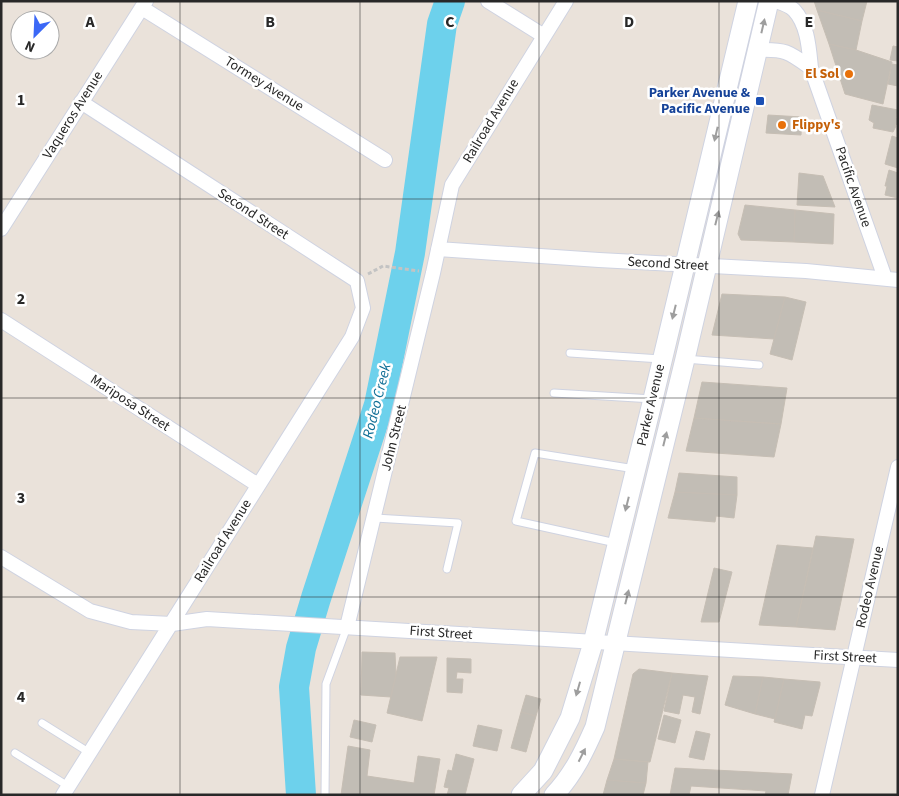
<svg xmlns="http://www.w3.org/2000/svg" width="899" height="796" viewBox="0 0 899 796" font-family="'Source Sans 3',sans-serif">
	<rect width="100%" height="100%" fill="#eae2da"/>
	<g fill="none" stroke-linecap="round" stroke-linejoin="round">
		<path stroke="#6dd1ec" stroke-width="30" d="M301 795 294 687 301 648 316 598 379 405 410 253 442 24 450 1"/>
	</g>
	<path fill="#c2bdb5" stroke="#c6beb4" d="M814 1H867L862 21 817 10Z
		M817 10 862 21 856 50 829 44Z
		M829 44 856 50 892 62 883 104 845 94Z
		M893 46 898 47V61L890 60Z
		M892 64 898 65V86L888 84Z
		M872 105 898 110 896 118H898V125L895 124 896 126 893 132 873 128 874 123 869 120Z
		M768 115 802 117 801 135 766 133Z
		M892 136 898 138V168L885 164Z
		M889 170 898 173V198L885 195 887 186H885Z
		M799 173 823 176 835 207 797 205Z
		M745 205 795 210 794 242 741 240 738 234Z
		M795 210 834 214 833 244 794 242Z
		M722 294 785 297 774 339 712 335Z
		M785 297 806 302 792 360 770 354Z
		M702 382 787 388 781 424 694 418Z
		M694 418 781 424 774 457 686 451Z
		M679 473 737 477V495L675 492Z
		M675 492 737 495 734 518 716 516 715 522 668 518Z
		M816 536 854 539 835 630 796 627Z
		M777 545 813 548 796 627 759 625Z
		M714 568 732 572 719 622H701Z
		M362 652 395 653 396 675 391 697 361 695Z
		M400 657H437L422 721 387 713Z
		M447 658 471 659V673L457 672 456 679H463L462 693 447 692Z
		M639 669 672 673 650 762 614 759 633 674Z
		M672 673 708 676 700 714 692 712 695 697 683 695 679 714 664 711Z
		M733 676 763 677 755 714 725 705Z
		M763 677 784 679 775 719 755 714Z
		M784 679 820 682V685L812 716 805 715 802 729 774 722Z
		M526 695 541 699 536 716 521 712Z
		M521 712 536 716 526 752 511 748Z
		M664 715 681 720 675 743 658 739Z
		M354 720 376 725 372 742 350 737Z
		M478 725 502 730 497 751 473 746Z
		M696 731 710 734 704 760 689 757Z
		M348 746 370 750 367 776 414 783 418 756 440 759 434 795H341Z
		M456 754 474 759 465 795H447L449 788 444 787 448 770 452 771Z
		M614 759 648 762 646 783 607 780Z
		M675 768 792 774 788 795H765L766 791 691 786 689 795H670Z
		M607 780 646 783 643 795H603Z"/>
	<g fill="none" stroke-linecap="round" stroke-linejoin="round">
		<defs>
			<path id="service" d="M570 353 661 359
				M685 359 759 365
				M554 393 653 399
				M375 518 458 523 447 569
				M616 543 516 521 535 453 635 469
				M42 723 90 753
				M15 753 68 786
				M325 795 326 684 347 627"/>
			<path id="minor" d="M488 1 544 36
				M776 1C782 3 789 5 794 10 808 25 809 49 811 68L885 278
				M142 8 385 160
				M758 50C786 49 789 52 811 68
				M1 229 146 1
				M438 249 599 260 806 271 898 280
				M1 320 258 485
				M1 557 90 611 131 622 172 624 207 619 898 660
				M347 627 433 273 452 185 566 1
				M63 795 352 337 363 308 357 281 81 102
				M822 795 898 467"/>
			<path id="secondary" d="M521 795 543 771 570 718 593 643 653 399 748 1
				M554 795C573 775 584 752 595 727L685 359 769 1"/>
		</defs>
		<use href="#service" stroke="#cfd3e1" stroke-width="9"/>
		<use href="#minor" stroke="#cfd3e1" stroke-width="16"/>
		<use href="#secondary" stroke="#cfd3e1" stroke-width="21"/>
		<path stroke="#c3c3c3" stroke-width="3" stroke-dasharray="4 2.5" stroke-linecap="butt" d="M368 274 383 266 419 271"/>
		<use href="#service" stroke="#fff" stroke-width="7"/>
		<use href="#minor" stroke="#fff" stroke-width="14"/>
		<use href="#secondary" stroke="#fff" stroke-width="19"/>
	</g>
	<defs><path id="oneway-solid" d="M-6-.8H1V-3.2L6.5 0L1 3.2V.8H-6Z" transform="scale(1.25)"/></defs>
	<g fill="#9e9e9e">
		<use href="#oneway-solid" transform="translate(763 26) rotate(-77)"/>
		<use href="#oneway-solid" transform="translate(716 134) rotate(103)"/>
		<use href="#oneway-solid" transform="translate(717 218) rotate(-76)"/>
		<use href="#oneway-solid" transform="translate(674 312) rotate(104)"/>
		<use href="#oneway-solid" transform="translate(665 439) rotate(-76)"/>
		<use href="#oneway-solid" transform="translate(627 504) rotate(104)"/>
		<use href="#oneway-solid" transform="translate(627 597) rotate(-76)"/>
		<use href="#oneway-solid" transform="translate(578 689) rotate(106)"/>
		<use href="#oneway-solid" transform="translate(582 755) rotate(-63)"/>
	</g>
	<path fill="none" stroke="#282828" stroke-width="1" stroke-opacity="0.55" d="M180 1V795M360 1V795M539 1V795M719 1V795M1 199H898M1 398H898M1 597H898"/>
	<g fill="#e8710a" stroke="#fff" stroke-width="2">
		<circle cx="849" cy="74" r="5"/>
		<circle cx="782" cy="125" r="5"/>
	</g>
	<rect fill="#1a4fb4" stroke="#fff" stroke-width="2" x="755" y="96" width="10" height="10" rx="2.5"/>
	<g text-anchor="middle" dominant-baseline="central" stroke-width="5" stroke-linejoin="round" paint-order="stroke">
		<g font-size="14" font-weight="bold" fill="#c56008" stroke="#fff" text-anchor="end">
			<text x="839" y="74">El Sol</text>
			<text x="792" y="125" text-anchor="start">Flippy's</text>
		</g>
		<g font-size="14" fill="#282828" stroke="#fff">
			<text transform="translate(264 84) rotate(32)">Tormey Avenue</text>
			<text transform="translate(73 115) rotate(-58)">Vaqueros Avenue</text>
			<text transform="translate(491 121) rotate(-59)">Railroad Avenue</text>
			<text transform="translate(853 187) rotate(71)">Pacific Avenue</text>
			<text transform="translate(253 214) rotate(33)">Second Street</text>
			<text transform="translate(668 264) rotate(3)">Second Street</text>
			<text transform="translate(130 403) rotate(33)">Mariposa Street</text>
			<text transform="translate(651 405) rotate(-77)">Parker Avenue</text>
			<text transform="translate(394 438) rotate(-76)">John Street</text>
			<text transform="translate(223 541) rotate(-58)">Railroad Avenue</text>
			<text transform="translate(870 587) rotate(-77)">Rodeo Avenue</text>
			<text transform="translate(441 633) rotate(4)">First Street</text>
			<text transform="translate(845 657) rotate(3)">First Street</text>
		</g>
		<g font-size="14" font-weight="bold" fill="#164399" stroke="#fff" text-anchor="end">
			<text x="750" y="93">Parker Avenue &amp;<tspan x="750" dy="16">Pacific Avenue</tspan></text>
		</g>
		<g font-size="15" font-style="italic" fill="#0f6e95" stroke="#fff">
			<text transform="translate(377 401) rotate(-76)">Rodeo Creek</text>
		</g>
	</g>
	<g font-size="16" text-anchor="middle" font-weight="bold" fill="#282828" stroke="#fff" stroke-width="5" stroke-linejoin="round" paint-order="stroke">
		<text x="90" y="27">A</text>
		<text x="270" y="27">B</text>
		<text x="450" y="27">C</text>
		<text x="629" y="27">D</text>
		<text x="809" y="27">E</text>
		<text x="21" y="105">1</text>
		<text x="21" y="304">2</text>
		<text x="21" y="503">3</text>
		<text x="21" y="702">4</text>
	</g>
	<rect width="899" height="796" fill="none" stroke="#282828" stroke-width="5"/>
	<g transform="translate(35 35) rotate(204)"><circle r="24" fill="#ffffff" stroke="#a9a9a9"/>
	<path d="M0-4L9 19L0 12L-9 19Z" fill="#3b68f6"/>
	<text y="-8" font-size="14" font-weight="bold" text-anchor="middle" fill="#282828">N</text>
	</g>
</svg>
